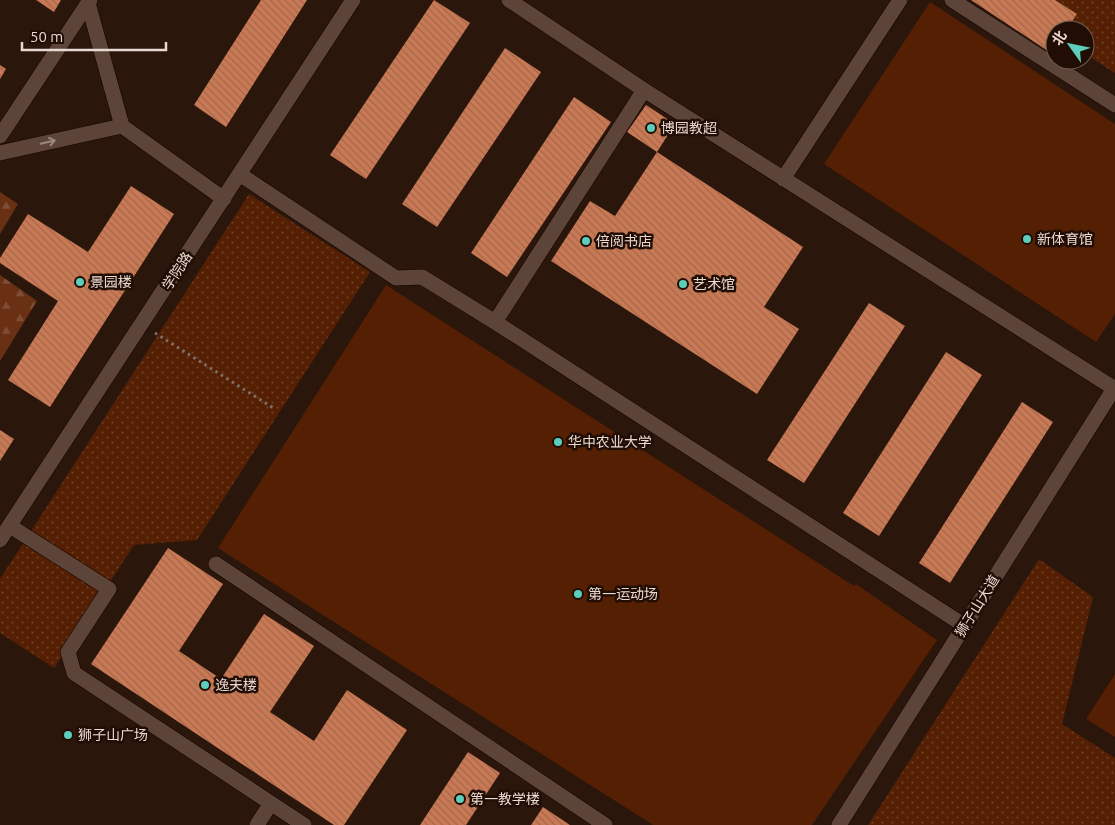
<svg xmlns="http://www.w3.org/2000/svg" width="1115" height="825" viewBox="0 0 1115 825" font-family="Ubuntu,'Noto Sans SC',sans-serif">
	<defs>
		<pattern id="forest-firs" width="22" height="20" patternUnits="userSpaceOnUse" patternTransform="scale(1.25)"><rect width="22" height="20" fill="#693014"/><path d="M5 1l3.5 6h-7zM16 11l3.5 6h-7z" fill="#7e4d35"/></pattern>
		<pattern id="park-dots" width="8" height="8" patternUnits="userSpaceOnUse" patternTransform="scale(1.25)"><rect width="8" height="8" fill="#541f03"/><path d="M2 2h.1M6 6h.1" fill="none" stroke="#6d3f27" stroke-width="1.8" stroke-linecap="round"/></pattern>
		<pattern id="building-back-hatch" width="6" height="6" patternUnits="userSpaceOnUse" patternTransform="scale(1.25)"><rect width="6" height="6" fill="#c97954"/><path d="M-1 5l2 2M0 0l6 6M5-1l2 2" fill="none" stroke="#a2684e"/></pattern>
	</defs>
	<rect width="100%" height="100%" fill="#2b160c"/>
	<path fill="#541f03" d="M930 2 1115 124V314L1096 342 824 164Z
		M386 285 854 586 856 584 937 640 812 825H653L218 548Z
		M1115 674V737L1086 719Z"/>
	<path fill="url(#forest-firs)" d="M0 192 18 204 0 234Z
		M0 275 37 301 0 361Z"/>
	<path fill="url(#park-dots)" d="M1055 0H1115V73L1085 54V30H1066L1076 14Z
		M249 194 370 272 197 540 134 545 54 668 0 633V579Z
		M1039 559 1093 597 1062 724 1115 758V825H868Z"/>
	<path fill="url(#building-back-hatch)" d="M36 0H61L54 12Z
		M261 0H307L226 127 194 105Z
		M434 0 470 23 366 179 330 155Z
		M971 0H1055L1077 14 1066 30H1055V47L1051 53Z
		M505 48 541 72 437 227 402 204Z
		M0 65 6 69 0 79Z
		M574 97 611 122 507 277 471 253Z
		M646 105 675 124 657 152 627 132Z
		M657 152 803 247 764 307 799 329 757 394 551 261 590 201 615 216Z
		M131 186 174 214 50 407 8 380 58 301 0 263V258L28 214 88 252Z
		M869 303 905 326 804 483 767 460Z
		M946 352 982 375 879 536 843 513Z
		M1022 402 1053 422 950 583 919 563Z
		M0 430 14 439 0 461Z
		M168 548 223 584 179 651 221 679 264 614 314 646 270 712 314 741 347 690 407 730 344 825H334L91 664Z
		M468 752 500 773 466 825H420Z
		M543 807 570 825H531Z"/>
	<g fill="none" stroke-linecap="round" stroke-linejoin="round">
		<defs>
			<path id="minor" d="M509 0 644 90 1115 389
				M952 0 1115 105
				M122 126 224 199
				M0 136 90 0
				M0 153 122 126 88 3
				M241 175 396 278 422 277 495 322 965 626
				M783 179 900 0
				M495 322 644 90
				M10 526 109 589 68 652 74 673 304 825
				M0 540 353 0
				M216 564 605 825
				M257 825 271 803
				M839 825 1115 387"/>
		</defs>
		<use href="#minor" stroke="#120200" stroke-width="16"/>
		<path stroke="#816f66" stroke-width="3" stroke-dasharray="2.5 4" stroke-linecap="butt" d="M155 333 275 409"/>
		<use href="#minor" stroke="#5d4439" stroke-width="15"/>
	</g>
	<defs><path id="oneway-shaft" d="M-6 0H5M1.5-3L5.5 0L1.5 3" fill="none" stroke-width="1.6" stroke-linecap="round" stroke-linejoin="round" transform="scale(1.25)"/></defs>
	<use stroke="#9c877e" href="#oneway-shaft" transform="translate(48 142) rotate(-13)"/>
	<g fill="#5ccebb" stroke="#210d04" stroke-width="2">
		<circle cx="651" cy="128" r="5"/>
		<circle cx="1027" cy="239" r="5"/>
		<circle cx="586" cy="241" r="5"/>
		<circle cx="80" cy="282" r="5"/>
		<circle cx="683" cy="284" r="5"/>
		<circle cx="558" cy="442" r="5"/>
		<circle cx="578" cy="594" r="5"/>
		<circle cx="205" cy="685" r="5"/>
		<circle cx="68" cy="735" r="5"/>
		<circle cx="460" cy="799" r="5"/>
	</g>
	<g text-anchor="middle" dominant-baseline="central" stroke-width="5" stroke-linejoin="round" paint-order="stroke">
		<g font-size="14" fill="#e8d9d2" stroke="#210d04" text-anchor="start">
			<text x="661" y="128">博园教超</text>
			<text x="1037" y="239">新体育馆</text>
			<text x="596" y="241">倍阅书店</text>
			<text x="90" y="282">景园楼</text>
			<text x="693" y="284">艺术馆</text>
			<text x="568" y="442">华中农业大学</text>
			<text x="588" y="594">第一运动场</text>
			<text x="215" y="685">逸夫楼</text>
			<text x="78" y="735">狮子山广场</text>
			<text x="470" y="799">第一教学楼</text>
		</g>
		<g font-size="14" fill="#e8d9d2" stroke="#210d04">
			<text transform="translate(177 271) rotate(-57)">学院路</text>
			<text transform="translate(977 606) rotate(-58)">狮子山大道</text>
		</g>
	</g>
	<g transform="translate(1070 45) rotate(303)"><circle r="24" fill="#210d04" stroke="#715f56"/>
	<path d="M0-4L9 19L0 12L-9 19Z" fill="#5ccebb"/>
	<text y="-8" font-size="14" font-weight="bold" text-anchor="middle" fill="#e8d9d2">北</text>
	</g>
	<path d="M22 42v8h144v-8" fill="none" stroke="#e8d9d2" stroke-width="2.5"/>
	<text x="30" y="42" font-size="15" fill="#e8d9d2" stroke="#210d04" stroke-width="4" paint-order="stroke">50 m</text>
</svg>
